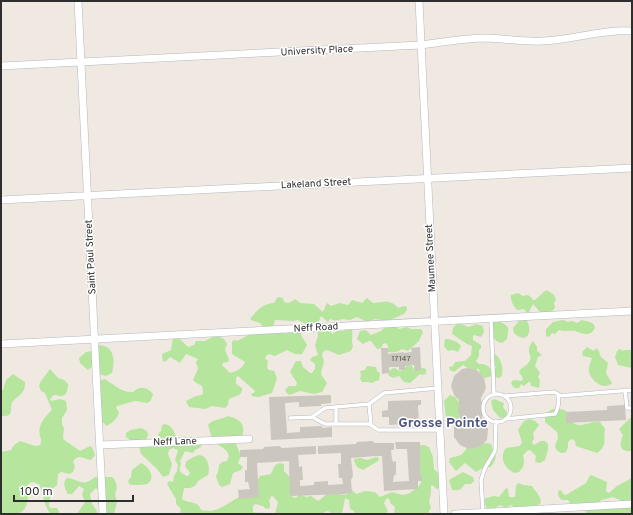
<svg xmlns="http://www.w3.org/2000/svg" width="633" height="515" viewBox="0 0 633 515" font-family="Overpass,sans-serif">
	<rect width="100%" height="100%" fill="#efe9e1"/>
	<path fill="#b6e59e" d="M547 290 554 295 556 300 554 303 555 308 550 314 541 313 533 304 529 312H526L524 309 517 310C514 307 510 300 511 295L518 293 523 296 527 295 530 296 533 300H535L545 291Z
		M279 297 283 298 284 302C288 304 291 302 295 299L300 303 314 304 323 312 327 303 331 306 340 303 348 305 352 300 362 303 367 298 373 303C382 302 391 299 398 308L404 306 407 307V310L404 314 392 319 386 321 375 319 367 322 357 317 350 320 342 319 336 321 330 319 328 322 321 316 318 323 330 330 332 334 337 331H344L345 329H351L352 330C353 335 351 341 353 346L351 351 339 355 327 350 324 351 322 354 324 362 321 373 322 376 327 383 322 392 314 394 300 391 289 395 286 392 285 390 289 386H296L297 383 290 372 296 361H301L303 367 310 373H312L315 369V364L310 360 312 357 318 355 315 345 318 336 317 330 298 320 293 321 275 320 273 327 285 334 287 333 288 328 301 330V335L307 345 302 354C296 355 292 353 287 350L275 356 269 354 266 356 265 358 268 361 267 368 269 370 274 371 277 378 272 393 258 397 252 396 251 394 255 392 254 390 238 376 236 378V384L242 388C243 397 234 396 229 399L228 405 225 408 212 406 205 409 189 407 186 401 196 396 202 395 203 393 202 386 195 382 193 380 198 369 196 362 198 359 186 354 180 363 170 357 166 361 163 362 162 354 171 350 173 338H179L188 347 194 345 196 341H205L216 335 224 339 227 344 225 350 229 360 228 362 223 363 222 365 230 373C237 371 242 369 245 362L232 354V342L234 340 237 341C246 337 254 331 263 327L260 323 251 320 250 319C256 311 264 303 274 303L277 298Z
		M525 318C534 329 528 346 514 333L513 328 518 322V319Z
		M497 319C500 323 507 324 508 328 509 331 507 336 507 339L502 343C493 342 492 333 489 325L492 321Z
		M563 320 568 322 572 321 577 323 582 320C587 322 594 321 595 328 591 337 582 334 575 331 570 330 565 332 559 330L555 334 552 333 549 337 546 336V329L553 322Z
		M458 323 469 327 476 324 483 326 484 332 481 337 474 335 473 336V340L481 345V348L479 350V356L476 361 479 364C486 364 488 365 492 371H494L496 367 490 361 492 355 495 354C502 359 504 370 501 377L498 378 492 376 485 378 480 375 479 369H477L475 371 471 370 463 365 454 372 450 370 449 367 453 366 455 362 465 361 471 355 472 346 467 344 452 334 453 328Z
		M386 326H394L399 329 407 327 411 329H421L423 332 419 341 408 351 402 349C399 352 393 353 388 352V346L386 343 383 344 381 348 377 349 371 341H369L363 344 357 339 360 331 366 330 371 335 381 331Z
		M445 339C451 339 457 341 461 346L458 352 453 350 448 351 444 346Z
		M533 341 537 347V351L542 355 538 357 535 366 540 373 538 377 540 381 539 388 531 386 530 381 524 386 521 384 519 388H515L511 384 513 380 522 381 523 378 519 372C521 367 528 366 530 360 532 353 525 353 532 342Z
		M99 345C115 346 115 361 112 373L106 376 95 373 93 366 88 370 80 363 79 358 86 352 91 351Z
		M587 347 594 351 596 348C599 350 600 353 600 356L608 363 606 373 612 383 611 384C610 385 606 386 605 386 599 386 589 378 589 371 588 367 591 362 592 358L583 356 582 352Z
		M620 349 623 351 625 350H632V368L618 365 615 357 617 351Z
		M410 365 412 366 414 369C417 367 422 367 426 369V374L422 375 420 374 410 383 404 382 399 376 393 378 388 375 389 371C397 365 394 370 401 371L405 367Z
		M367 366 376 367 377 371 380 373 379 380 371 383 369 382H362L360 379 361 376 360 371 365 370Z
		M50 369 58 378 64 380 68 384C68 389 67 397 60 396 58 396 56 395 54 395L50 399 51 401 60 399 66 401 67 410 62 418V424L64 428 63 439 80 451 90 446 92 447 95 455 91 460C84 459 79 453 73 461L75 467 73 472 69 474 61 472 58 474 57 485 52 489 51 492 49 506 50 508H57L60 514H50L45 504 40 485 34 482 29 483 28 485C29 495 29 511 17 514 12 515 6 514 1 514V452L11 450 14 445 20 441 35 446 40 445C42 441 41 440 40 436 37 425 45 417 52 410L45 393 41 391 39 386 41 381Z
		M13 374 25 382C26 393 18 396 12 402 10 410 14 417 1 416V391L3 390 6 380Z
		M105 379C113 384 122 393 133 392 139 386 147 386 153 394L151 400 148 403 135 401 117 406 116 408 119 412C118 418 112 424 106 426L104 423 98 422 99 381Z
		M450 395 455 397 460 403 459 420 452 424 446 418 444 401Z
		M494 399 504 403 503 407 508 414 505 417 500 418 493 410 491 401Z
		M553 409C574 406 567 423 578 425 584 426 593 421 600 422L605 429C603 439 608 446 597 453L576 446 575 441 571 439 568 442V447L566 452C561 455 556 451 555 446L558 438 557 432 545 422V418L549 411Z
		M228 416C238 419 245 422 243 434L233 442 236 444 241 456 238 463 243 467 241 470 233 473 230 484 222 487 219 485 216 476 218 472 219 465 222 462 227 461 229 456C227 449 221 447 216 443 211 439 210 431 208 425 212 419 221 420 228 416Z
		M630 418H632V451C619 452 619 445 623 435L619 429Z
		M529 419 535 421 539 425 533 433 534 438 532 443 534 445 541 441H545L548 444V450L545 460 540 463 535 462 536 456 530 450 527 451 523 455C525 463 524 467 519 472L514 473C504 468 499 457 506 448L520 446 522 442 518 430 524 421Z
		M165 424C174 426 173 433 178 439 188 437 194 435 202 443L201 447 195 450 193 453 185 451 180 461C182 465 179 468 180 471 181 473 185 475 187 476H188L190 473 185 466 186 462C188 460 191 458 194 457 206 450 211 466 208 475L198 481 195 486 190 488H184L182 499C189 504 198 500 201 510 222 515 230 497 249 494L260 476 271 474C274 468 275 461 284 464V471L291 478 292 497 296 498 300 494 306 497 311 496 318 501C322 499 325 494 329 493 338 489 343 501 352 490L356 494 366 491 375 492 380 497 392 492 403 495 410 493 419 486 421 483 417 446 424 445 429 447 433 457 434 469 442 477 440 487 437 489 432 485 431 486V493L429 502 431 507 428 514H394L395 507 390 503V500L387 498 384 503 388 511 386 514H355L354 511 350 509 349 500 345 498 342 514H333L328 511 324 512V514H275L278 502 272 495 269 501 270 503V508L266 509 263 506 255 504 253 506V512C258 514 262 511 266 514H180L181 509 176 504V499L167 484 169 481 173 482 174 476 177 471 178 465 175 460 178 450 173 448 169 450 168 454 172 464 169 475 163 477 157 469 141 454 139 446 126 437V433L131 430 141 428 147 431 148 435 146 441H161L158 434 161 431 162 425Z
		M487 443 491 444C495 457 499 454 491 467H484L476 472 465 463 456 471 449 462 450 458C460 455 462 457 467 447Z
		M376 457 379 458 378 461 363 470 357 467 354 461V459L360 458 367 460Z
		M141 463C148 466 157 478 147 484 145 485 135 485 131 485L129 484 128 481 131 477 132 470Z
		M463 472 473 477 474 481 471 484H465C461 490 459 491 452 490L449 480Z
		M591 475 607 482 606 491 609 493 617 486 632 478V504L624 502 613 497 601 500 599 503 620 509 626 506 632 507V514H585L587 509 584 505 570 503 568 500H562C558 497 557 494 559 490L562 491 563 494 566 495 586 483 589 477Z
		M96 477H112L114 479 116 483 117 488 115 494 117 502 114 514H103L98 503V490L96 488 90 494 92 504 97 511V514H77L85 502 82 494 84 489 79 486 72 494H68C65 489 62 483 67 478 74 478 80 484 87 482 90 481 93 478 96 477Z
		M518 483 524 485 532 486C534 490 537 492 539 496 546 508 531 505 526 507 523 509 521 510 518 510L511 505 506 508 500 505 492 510 486 507 484 501 486 498 494 496 499 497 506 488 508 489 509 497H515L516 486Z"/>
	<path fill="#cbc7bf" d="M420 347 421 370 415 371 414 365 405 366V370H399V367H389V373L382 374 381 348H388V354L404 352V353L412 352 411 348Z
		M467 368 477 370 484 378 486 388 481 398V401L484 402 482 408 484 414 482 415V419L487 424 488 429 487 440 483 444 479 447 469 449 460 445 454 437V427L460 419 458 409 459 400 454 395 451 386 454 376 462 369Z
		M331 395V403L321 404V406L299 407V402L285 403 287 433 300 432V427L322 426V428L332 427V437L271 440 269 397Z
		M421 400V405H418L419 423 389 425V417H382V411L388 410V401Z
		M625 405 626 420 566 423V412L607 410V406Z
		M372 441 375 443H394V450H391L392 459 393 462 396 461V475H394L393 482 409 481 407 449H396L395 442H420V474H421L422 481H418V489L384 491 382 456H376L351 458 353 476 351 480 352 493 344 494 290 496 289 461 257 463 259 497 239 499 238 490 250 489 248 482H245V470H247V457H240V450L263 449 264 447 279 446 282 448 316 446V454L298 455 299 467 302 466 303 480H300V486L314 485V482L328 481V485L343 484 342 478H339L338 464H341V453L318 454V446L356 444 357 442Z"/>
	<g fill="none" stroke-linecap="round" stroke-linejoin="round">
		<defs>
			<path id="lane" d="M491 319 494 395
				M625 390 627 408H632
				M483 408a14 14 0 1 1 28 0a14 14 0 1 1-28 0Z
				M558 396 632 390
				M369 404 371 425
				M336 407V424
				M312 417 325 408 369 404 384 393 438 388
				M290 418 312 417 325 424H368L371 425 378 430H440
				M505 419 555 414C559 408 559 401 558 394L554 392 505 396
				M483 512 481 480 485 468 495 451 496 421"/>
			<path id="street" d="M78 1 103 514
				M419 1 444 514
				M1 66 421 45C443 42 465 38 488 38 507 39 525 42 543 41 573 40 602 29 632 31
				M1 200 632 168
				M1 344 632 311
				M100 445 249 439
				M455 514 632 504"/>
		</defs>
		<use href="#lane" stroke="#b4b7c1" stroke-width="4.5"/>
		<use href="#street" stroke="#b4b7c1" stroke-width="8"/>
		<use href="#lane" stroke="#fff" stroke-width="3.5"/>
		<use href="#street" stroke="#fff" stroke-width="7"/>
	</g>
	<g text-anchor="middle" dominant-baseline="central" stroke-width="3" stroke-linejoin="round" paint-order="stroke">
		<g font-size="8" fill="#555452">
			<text x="401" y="359">17147</text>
		</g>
		<g font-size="10" fill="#2e2e2e" stroke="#fff">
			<text transform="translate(317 51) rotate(-3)">University Place</text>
			<text transform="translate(316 184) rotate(-3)">Lakeland Street</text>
			<text transform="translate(91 257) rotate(-93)">Saint Paul Street</text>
			<text transform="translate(431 258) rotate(-93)">Maumee Street</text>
			<text transform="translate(316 328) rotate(-3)">Neff Road</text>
			<text transform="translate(175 442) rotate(-2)">Neff Lane</text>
		</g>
		<g font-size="14" font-weight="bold" fill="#4d5680" stroke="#fff">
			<text x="443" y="423">Grosse Pointe</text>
		</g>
	</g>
	<rect width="633" height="515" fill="none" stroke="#2e2e2e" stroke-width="4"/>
	<path d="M14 495v6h119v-6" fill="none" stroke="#2e2e2e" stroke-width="2"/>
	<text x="20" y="495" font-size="12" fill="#2e2e2e" stroke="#ffffff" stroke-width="3" paint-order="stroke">100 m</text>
</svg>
